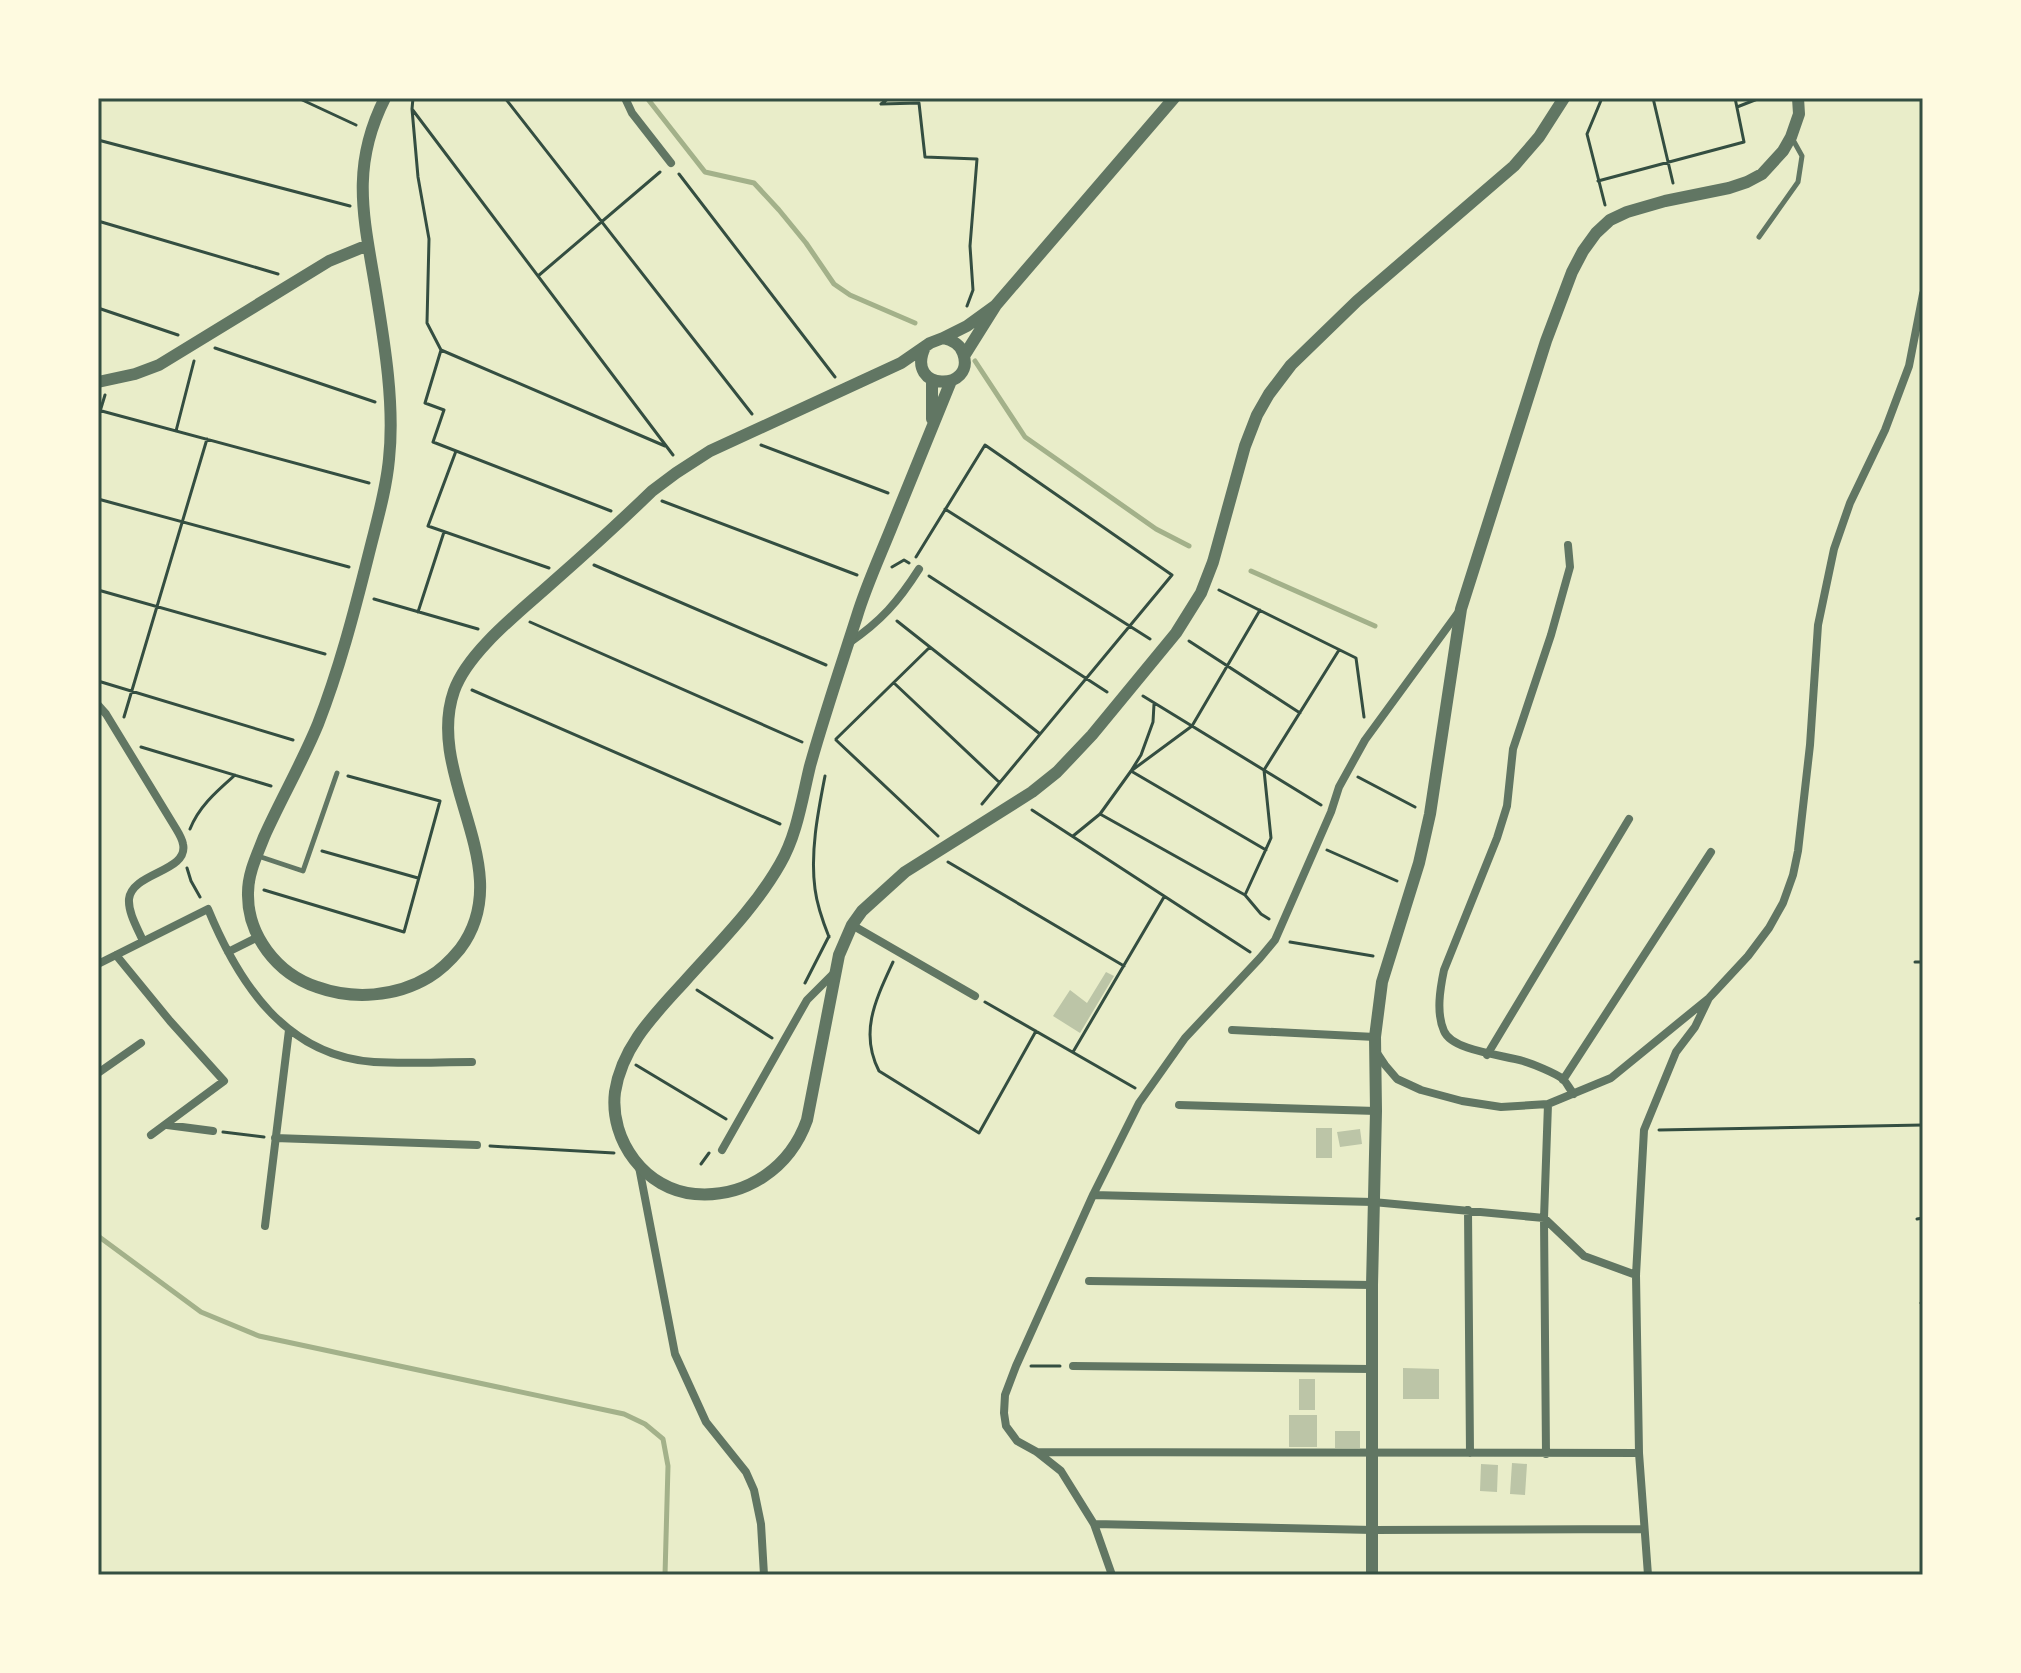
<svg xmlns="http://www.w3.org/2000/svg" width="2021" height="1673" viewBox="0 0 2021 1673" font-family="Merriweather,serif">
	<rect width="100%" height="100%" fill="#e9edc9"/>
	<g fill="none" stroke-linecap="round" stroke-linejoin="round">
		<path stroke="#a3b18a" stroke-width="5" d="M647 98 705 172 754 183 779 210 806 243 834 284 850 295 915 323
			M975 361 1025 437 1156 529 1189 546
			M1251 571 1375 626
			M98 1236 201 1312 259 1336 624 1414 645 1424 663 1439 668 1466 665 1575"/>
	</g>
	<path fill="#bcc5a7" d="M1106 972 1114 976 1080 1033 1053 1016 1070 990 1087 1003Z
		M1316 1128H1332V1158H1316Z
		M1360 1129 1362 1144 1340 1147 1337 1132Z
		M1403 1368 1439 1369V1399H1403Z
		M1299 1379H1315V1410H1299Z
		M1289 1415H1317V1447H1289Z
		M1335 1431H1360V1448H1335Z
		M1512 1463 1527 1464 1525 1495 1510 1494Z
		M1481 1464 1498 1465 1497 1492 1480 1491Z"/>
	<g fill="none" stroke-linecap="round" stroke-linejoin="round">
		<path stroke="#344e41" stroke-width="3" d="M298 98 356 125
			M413 98 412 109 673 455
			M505 98 752 414
			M889 98 881 104 919 103 925 157 977 159 970 246 973 290 967 306
			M1602 98 1587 134 1605 205
			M1653 98 1673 183
			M1737 107 1760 98
			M412 109 418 177 429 239 427 323 441 350 425 403 444 410 433 442 611 511
			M98 140 350 206
			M679 174 835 377
			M1598 181 1744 142 1735 98
			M98 221 278 274
			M538 276 660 172
			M98 308 178 335
			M215 348 375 402
			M441 350 665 446
			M98 410 369 483
			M98 418 105 395
			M176 431 194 361
			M761 445 888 493
			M456 451 428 526 549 568
			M98 499 349 567
			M662 501 857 575
			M945 509 1150 639
			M916 557 985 445 1172 575 982 804
			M594 565 826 665
			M892 567 904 560 909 563
			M929 576 1107 692
			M98 590 325 654
			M1219 590 1356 658 1364 717
			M374 599 478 629
			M1260 610 1192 726 1131 771 1266 850
			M418 612 444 532
			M897 621 1040 734
			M530 622 802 742
			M1189 641 1300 713
			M98 681 293 740
			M894 683 999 782
			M472 690 780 824
			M1143 696 1321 805
			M124 717 207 439
			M836 739 930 647
			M836 740 938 836
			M141 747 271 786
			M825 776C818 812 810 852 815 889 817 905 823 922 829 937
			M1358 777 1415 807
			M1032 810 1250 952
			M1100 814 1245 895 1261 914 1269 919
			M190 829C199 806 217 791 235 775
			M1073 836 1100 814 1131 771 1141 755 1153 722 1154 704
			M1327 850 1397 881
			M322 851 418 878
			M948 862 1124 966
			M187 868 191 881 200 897
			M264 890 404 932 440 801 348 776
			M1245 895 1271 838 1264 770 1339 650
			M1290 942 1373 956
			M893 962C876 999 859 1032 879 1071L979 1133 1036 1031
			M1915 962H1923
			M805 983 829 936
			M697 990 772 1038
			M985 1002 1135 1088
			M1922 1046H1923
			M1073 1052 1164 897
			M636 1065 726 1119
			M1659 1130 1923 1125
			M223 1132 264 1137
			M490 1146 614 1153
			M701 1164 709 1153
			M1917 1219 1923 1218
			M1921 1303 1923 1302
			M1031 1366H1060"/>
		<path stroke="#617663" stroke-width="5" d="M1759 237 1798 182 1802 156 1792 138
			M258 856 303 871 337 773"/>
		<path stroke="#617663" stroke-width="8" d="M625 98 632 113 671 163
			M1568 545 1570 567 1551 635 1513 749 1507 806 1497 838 1444 970C1440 989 1436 1013 1444 1031 1452 1051 1504 1055 1523 1061 1533 1064 1555 1073 1563 1079 1567 1083 1570 1090 1574 1094
			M849 643C881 621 898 602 919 569
			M98 705 106 714 175 827C178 832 182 838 183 844 189 872 132 872 129 899 128 913 138 929 143 941
			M852 925 975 996
			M228 952 258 937
			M116 955 170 1021 224 1081 151 1135
			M98 964 208 909C239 984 286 1056 374 1062 406 1064 440 1062 472 1062
			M1232 1030 1375 1037
			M1377 1053 1385 1065 1397 1079 1421 1090 1462 1101 1501 1107 1548 1104 1611 1078 1709 998 1748 956 1769 928 1783 903 1793 875 1798 851 1810 745 1818 625 1834 549 1850 503 1885 430 1909 366 1923 294
			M1487 1055 1629 819
			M98 1073 141 1043
			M1563 1080 1711 852
			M1179 1105 1376 1111
			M167 1125 213 1131
			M275 1138 477 1145
			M722 1150 807 1000 834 973
			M639 1167 675 1354 706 1422 746 1472 754 1490 761 1524 764 1575
			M1093 1195 1373 1202 1544 1218 1584 1256 1636 1275
			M1468 1210 1470 1453
			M265 1226 289 1030
			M1089 1281 1372 1285
			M1073 1366 1372 1369
			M1037 1452 1639 1453
			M1546 1454 1544 1218 1548 1104
			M1094 1524 1373 1530 1643 1529
			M1112 1575 1094 1524 1061 1471 1037 1452 1017 1441 1006 1426 1004 1413 1005 1395 1016 1366 1093 1195 1139 1103 1185 1038 1260 958 1275 940 1331 812 1339 787 1365 740 1460 610
			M1648 1575 1639 1453 1636 1275 1644 1130 1676 1052 1695 1027 1708 1000"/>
		<path stroke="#617663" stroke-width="12" d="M385 98C351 165 363 214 375 285 384 340 395 404 389 459 386 492 376 524 368 557 354 613 339 670 318 724 302 763 281 799 264 837 257 855 248 873 248 893 247 935 277 974 317 987 353 1000 396 997 429 977 441 970 451 960 460 949 520 869 424 777 454 691 468 651 522 610 554 581 587 552 620 522 652 491L676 473 710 451 901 363 930 343 943 338 967 326 996 305
			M925 347C904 392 977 392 963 353 960 344 952 340 943 338
			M964 356 996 305 1174 98
			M951 381C931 429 912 478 892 526 880 556 866 586 857 616 841 666 824 716 810 766 802 799 797 835 780 864 755 908 718 944 685 981 655 1014 622 1046 615 1092 609 1141 646 1190 695 1194 746 1198 790 1168 807 1120L839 955 852 925 862 911 905 872 1032 792 1057 772 1092 735 1176 633 1201 593 1213 562 1245 446 1257 415 1269 394 1291 365 1357 301 1514 166 1539 137 1564 98
			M98 382 135 374 159 365 329 261 368 245
			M932 419V380
			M1372 1575V1285L1376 1111 1375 1037 1382 982 1419 863 1430 814 1461 609 1546 341 1572 272 1583 251 1596 233 1610 220 1627 212 1665 201 1729 188 1747 182 1762 174 1783 151 1791 137 1799 114 1798 98"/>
	</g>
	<rect width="2021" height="1673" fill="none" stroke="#fefae0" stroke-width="200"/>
	<rect x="100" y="100" width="1821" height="1473" fill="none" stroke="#344e41" stroke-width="3"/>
</svg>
